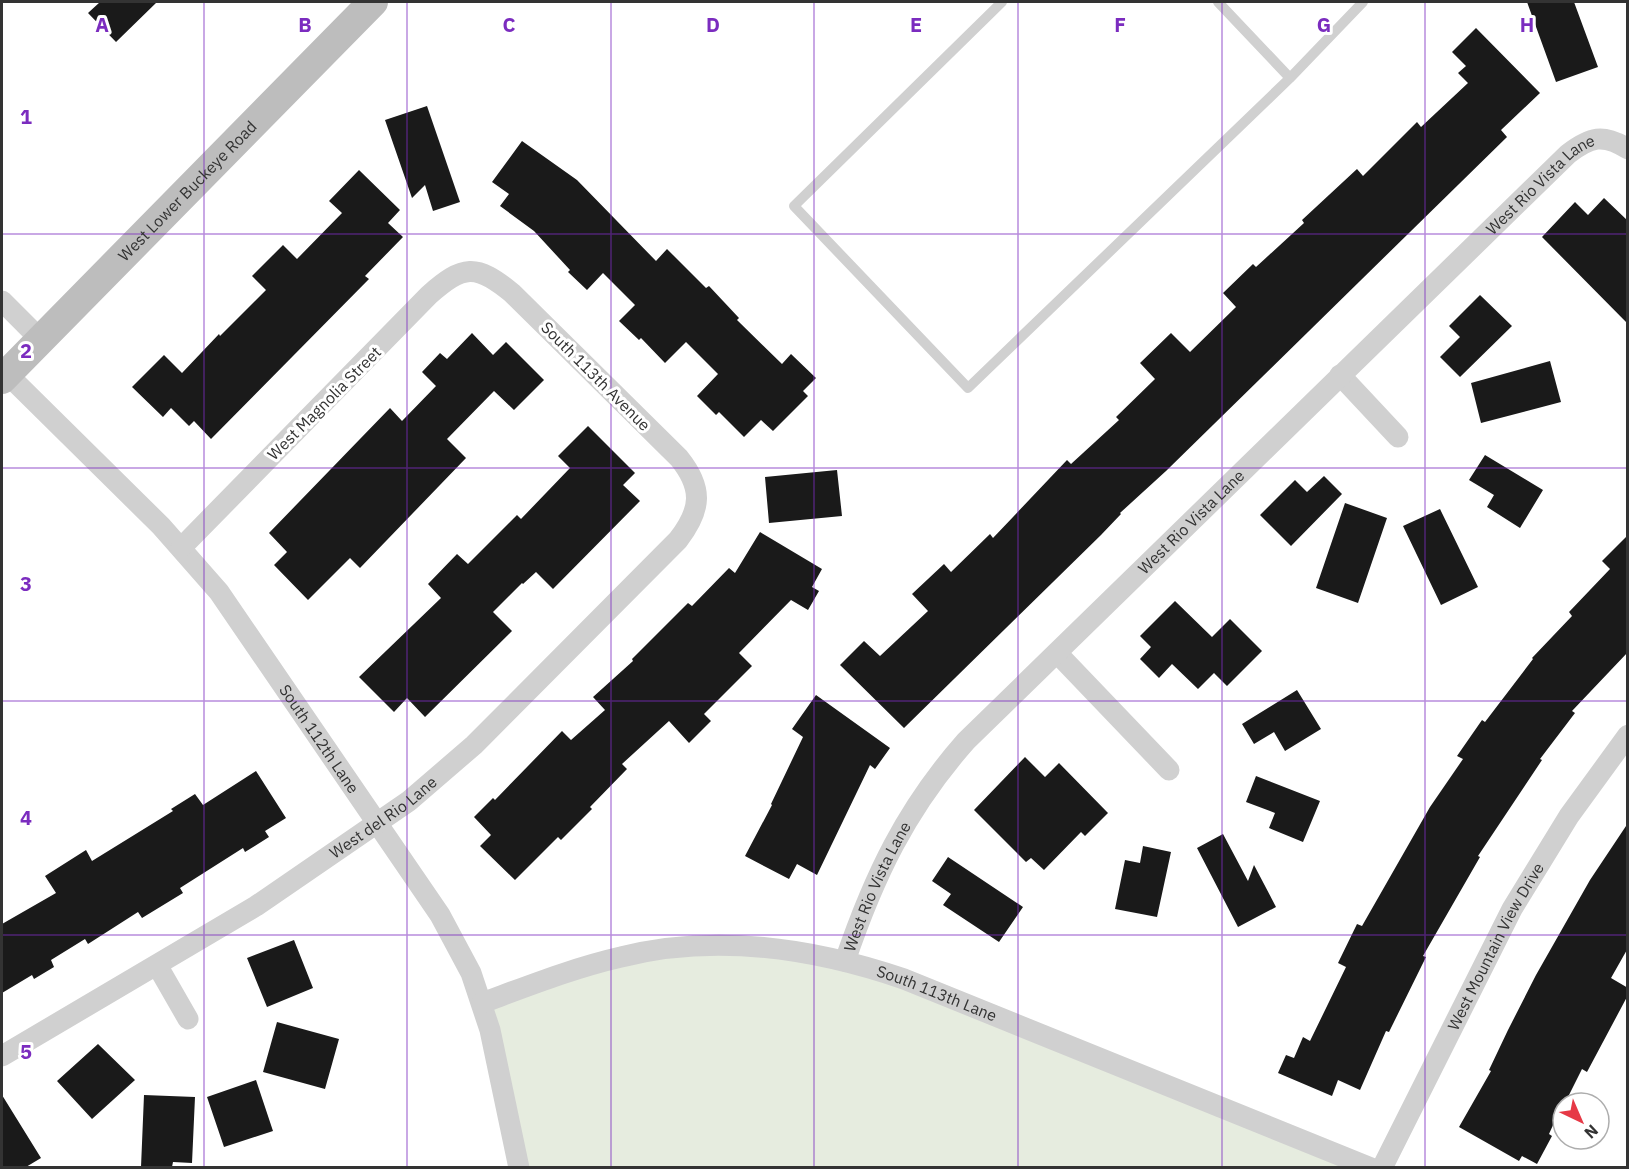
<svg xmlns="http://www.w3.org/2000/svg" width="1629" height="1169" viewBox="0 0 1629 1169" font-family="'IBM Plex Sans',sans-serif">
	<rect width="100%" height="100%" fill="#fff"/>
	<path fill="#e6ecdf" d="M817 954 1371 1167H519L482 1003 622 956Z"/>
	<path fill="#1a1a1a" d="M100 2H157L116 42 88 13Z
		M1527 2H1574L1598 67 1556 82Z
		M1476 28 1540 93 1501 130 1507 137 1166 471 1120 513 1121 514 1101 535 904 728 840 665 864 641 880 656 928 611 912 594 944 564 951 572 990 534 993 538 1067 460 1071 464 1119 420 1116 417 1155 379 1140 363 1171 333 1190 352 1236 307 1223 293 1253 264 1256 267 1304 223 1302 220 1357 169 1363 176 1417 122 1421 127 1468 83 1458 73 1466 66 1452 52Z
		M427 106 460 202 433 211 425 185 412 198 385 120Z
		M522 141 577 180 656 261 667 249 706 288 709 286 739 318 737 320 782 364 791 354 816 378 803 391 808 396 773 431 761 420 744 437 719 412 716 415 697 396 718 374 686 342 665 363 641 338 639 340 619 321 635 305 603 273 587 290 568 272 570 270 534 231 500 206 509 194 492 182Z
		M359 170 400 210 388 223 403 237 365 276 369 279 211 439 194 421 189 426 171 408 163 417 132 387 164 355 182 373 219 334 220 336 266 290 252 276 283 245 297 259 342 213 329 201Z
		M1604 198 1628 221V324L1542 237 1575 202 1588 215Z
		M1480 295 1512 326 1460 377 1440 357 1460 337 1449 326Z
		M472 333 493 355 506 342 544 380 514 410 494 391 447 439 466 458 360 568 350 558 308 600 274 565 287 552 269 533 390 408 402 421 436 386 422 372 440 353 447 359Z
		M1550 361 1561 402 1481 423 1471 383Z
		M588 426 635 473 623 485 640 501 553 589 536 572 523 584 522 583 493 612 512 631 425 717 407 698 394 712 359 677 441 598 428 584 457 554 468 564 517 515 521 519 570 468 558 456Z
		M1485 455 1543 490 1520 528 1487 507 1494 495 1469 480Z
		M837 470 842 516 769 523 765 477Z
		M1324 476 1342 494 1291 546 1260 515 1295 480 1307 492Z
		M1345 503 1387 518 1358 603 1316 588Z
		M1440 509 1478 587 1441 605 1403 526Z
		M760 532 822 569 812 587 819 591 808 610 791 600 739 653 752 666 704 714 711 721 689 743 669 721 622 764 627 769 590 807 592 809 561 840 558 837 515 880 480 846 491 835 474 817 493 798 495 800 562 731 571 740 605 710 593 697 633 661 632 659 688 603 692 606 729 568 735 573Z
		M1628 535V652L1572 711 1575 713 1540 759 1542 760 1478 856 1480 857 1423 956 1426 957 1389 1032 1386 1031 1360 1090 1338 1080 1332 1096 1278 1073 1286 1055 1294 1058 1303 1037 1310 1041 1346 967 1338 963 1357 924 1362 926 1430 807 1463 759 1457 756 1482 720 1485 722 1533 659 1532 658 1572 616 1569 612 1610 569 1602 561Z
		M1175 601 1212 637 1230 619 1262 651 1227 686 1214 673 1198 689 1172 664 1159 678 1140 659 1151 647 1140 636Z
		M1297 690 1321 729 1285 751 1274 732 1254 744 1242 724Z
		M816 695 890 748 875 769 870 765 817 875 797 864 789 879 745 856 772 805 771 804 803 737 792 729Z
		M1025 757 1045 777 1059 763 1108 813 1085 836 1081 832 1044 870 1031 858 1026 862 974 810Z
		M256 771 286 818 265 831 269 837 245 852 243 848 180 888 183 893 142 918 138 912 88 944 85 939 51 960 54 967 34 979 32 975 2 993V924L56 893 45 876 86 850 92 861 173 811 171 809 195 794 203 805Z
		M1256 776 1320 801 1303 842 1269 828 1275 813 1246 802Z
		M1628 823V948L1611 978 1628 988V995L1587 1072 1582 1069 1565 1103H1563L1549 1134 1552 1136 1537 1164 1522 1156 1519 1161 1459 1127 1491 1071 1489 1070 1508 1030 1536 975 1590 880Z
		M1223 834 1248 881 1254 865 1276 907 1238 927 1197 848Z
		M1143 846 1171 852 1157 917 1115 909 1125 860 1140 863Z
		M948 857 1023 907 999 942 943 905 951 894 932 881Z
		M294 940 313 988 267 1007 247 958Z
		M277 1022 339 1039 325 1089 263 1072Z
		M98 1044 135 1080 92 1119 57 1081Z
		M256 1080 273 1131 224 1147 207 1097Z
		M2 1095 41 1158 26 1167H2Z
		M144 1095 195 1097 192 1163 173 1162 172 1167H141Z"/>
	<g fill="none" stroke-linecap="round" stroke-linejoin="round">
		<path stroke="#d0d0d0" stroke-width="10" d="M1002 2 794 206 968 388 1290 78 1363 2
			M1218 2 1290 78"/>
		<g stroke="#d0d0d0" stroke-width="21">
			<path d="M2 301 40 339"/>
			<path id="s1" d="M7 374 161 526 219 592 440 915 471 973 490 1030 519 1168"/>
			<path d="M1340 375 1398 437"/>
			<path d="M1057 653 1169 770"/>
			<path id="s2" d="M845 961C874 876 906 809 966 741L1568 154C1590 137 1603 133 1628 149"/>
			<path d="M157 965 188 1019"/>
			<path id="s3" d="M482 1003C528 986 573 968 621 957 716 933 813 948 904 979L1371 1168"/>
			<path id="s4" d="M2 1056 256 906 409 801 474 745 678 540C702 509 703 488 679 458L512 293C476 263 463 265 429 295L181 548"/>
			<path id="s5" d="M1382 1168 1512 909 1569 816 1628 735"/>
		</g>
		<path stroke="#bdbdbd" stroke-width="30" id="s6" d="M2 379 373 2"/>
	</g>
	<path fill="none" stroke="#7b2cbf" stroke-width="1.5" stroke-opacity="0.55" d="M204 2V1168M407 2V1168M611 2V1168M814 2V1168M1018 2V1168M1222 2V1168M1425 2V1168M2 234H1628M2 468H1628M2 701H1628M2 935H1628"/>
	<g text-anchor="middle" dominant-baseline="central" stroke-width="6" stroke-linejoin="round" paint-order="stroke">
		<g font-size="16" fill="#333" stroke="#fff">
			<text stroke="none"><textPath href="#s2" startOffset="1053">West Rio Vista Lane</textPath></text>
			<text stroke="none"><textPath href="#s6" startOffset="264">West Lower Buckeye Road</textPath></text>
			<text transform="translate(596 376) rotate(45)">South 113th Avenue</text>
			<text transform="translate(324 403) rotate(-45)">West Magnolia Street</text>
			<text stroke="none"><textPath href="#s2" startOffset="567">West Rio Vista Lane</textPath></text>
			<text stroke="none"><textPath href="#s1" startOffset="482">South 112th Lane</textPath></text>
			<text stroke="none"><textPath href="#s4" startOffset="450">West del Rio Lane</textPath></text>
			<text stroke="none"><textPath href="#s2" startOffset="81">West Rio Vista Lane</textPath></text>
			<text stroke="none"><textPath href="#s5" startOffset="249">West Mountain View Drive</textPath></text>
			<text stroke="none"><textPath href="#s3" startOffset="470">South 113th Lane</textPath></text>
		</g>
	</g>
	<g font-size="20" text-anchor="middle" font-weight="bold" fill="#7b2cbf" stroke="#fff" stroke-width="6" stroke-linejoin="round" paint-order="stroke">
		<text x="102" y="32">A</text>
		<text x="305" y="32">B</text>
		<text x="509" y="32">C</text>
		<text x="713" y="32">D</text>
		<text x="916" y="32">E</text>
		<text x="1120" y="32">F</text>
		<text x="1324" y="32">G</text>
		<text x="1527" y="32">H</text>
		<text x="26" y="124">1</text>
		<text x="26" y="358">2</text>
		<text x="26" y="591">3</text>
		<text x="26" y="825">4</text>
		<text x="26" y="1059">5</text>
	</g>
	<rect width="1629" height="1169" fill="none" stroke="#333333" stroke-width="6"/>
	<g transform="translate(1581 1121) rotate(136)"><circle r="28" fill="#ffffff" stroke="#adadad" stroke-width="1.5"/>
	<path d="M0-4.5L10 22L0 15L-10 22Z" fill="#e63946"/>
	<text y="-9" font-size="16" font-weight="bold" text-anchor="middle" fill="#333333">N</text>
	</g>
</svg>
